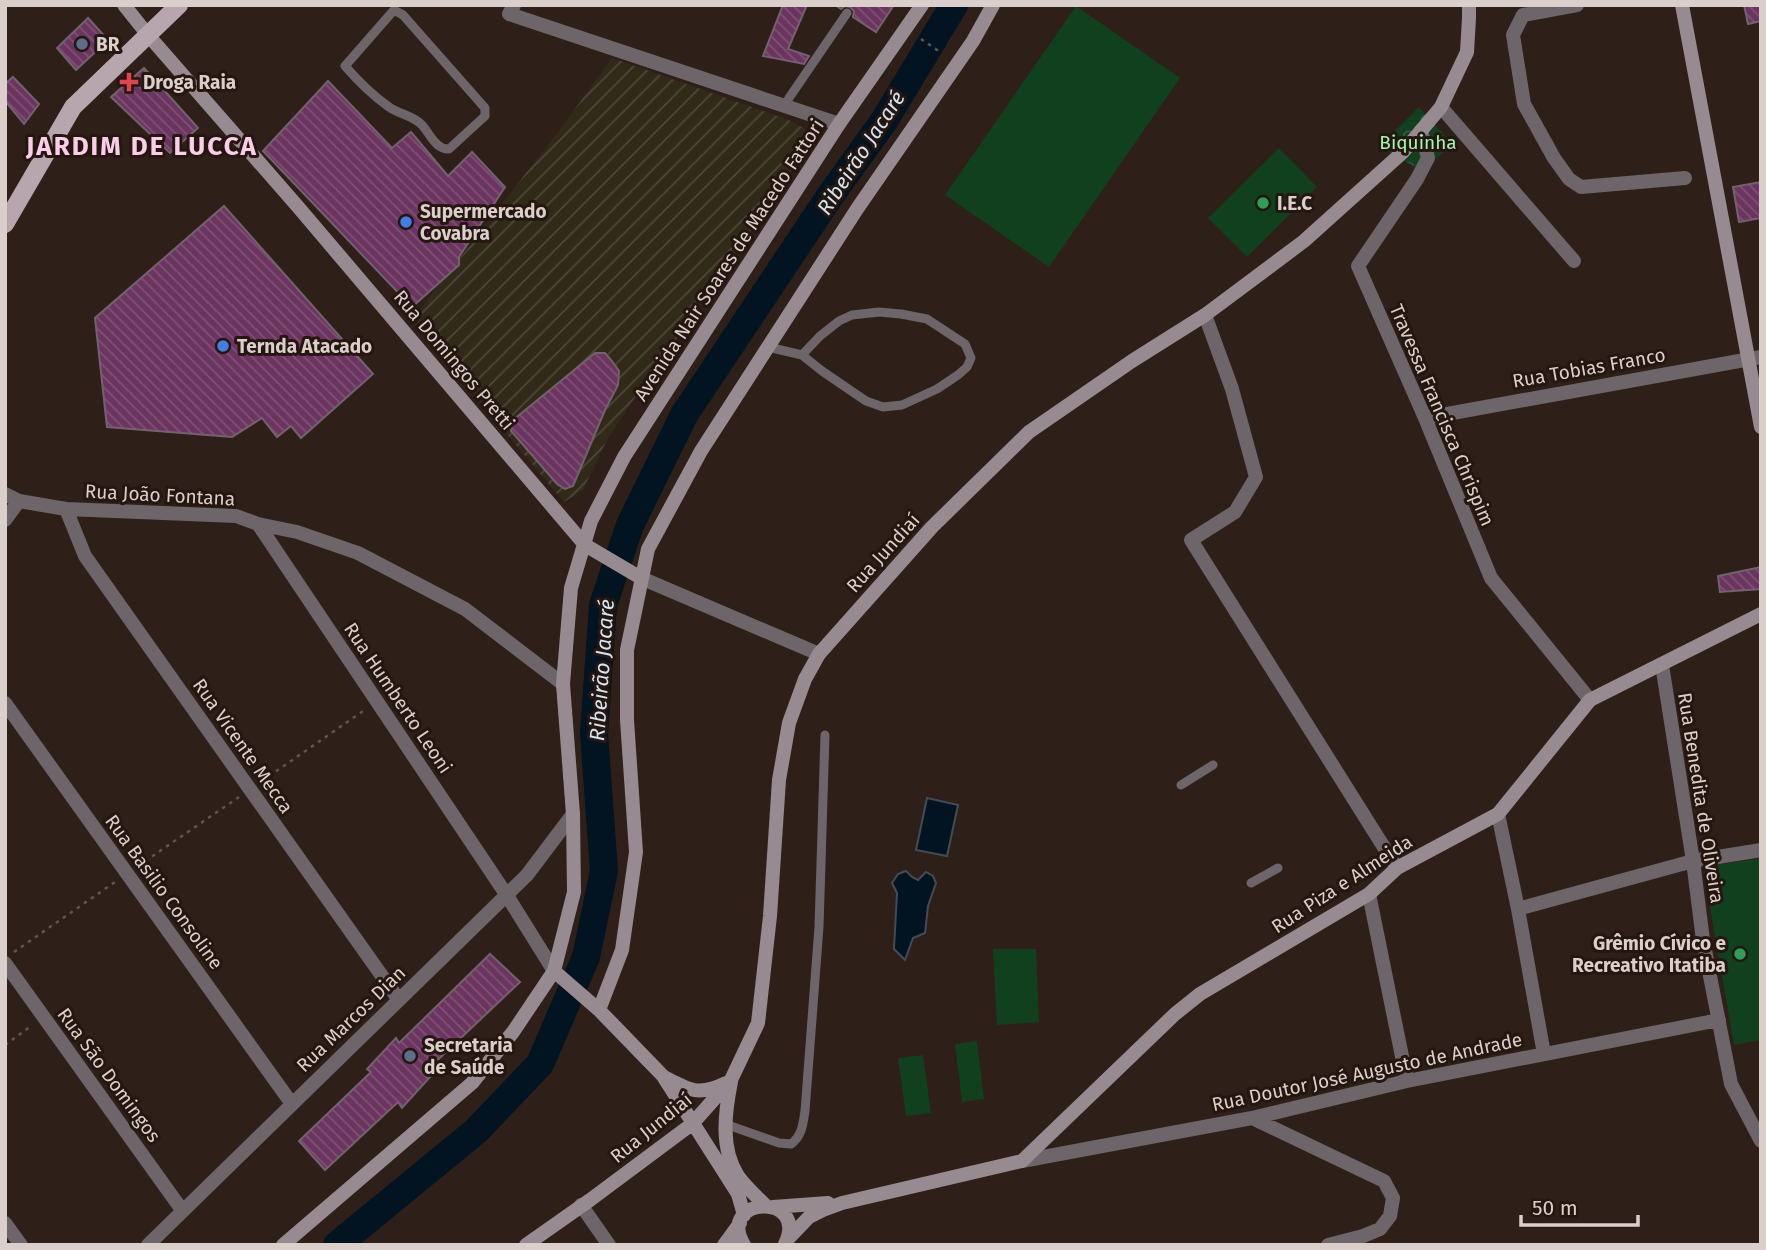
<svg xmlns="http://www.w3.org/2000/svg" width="1766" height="1250" viewBox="0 0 1766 1250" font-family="'Fira Sans',sans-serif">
	<defs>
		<pattern id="industrial-furrows" width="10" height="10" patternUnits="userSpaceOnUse" patternTransform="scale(1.75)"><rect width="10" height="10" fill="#312a19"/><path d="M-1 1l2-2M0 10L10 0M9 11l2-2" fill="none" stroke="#4e4839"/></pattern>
		<pattern id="park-crowns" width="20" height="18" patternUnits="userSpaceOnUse" patternTransform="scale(1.75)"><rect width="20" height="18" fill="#10401d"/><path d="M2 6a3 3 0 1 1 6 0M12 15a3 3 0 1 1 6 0" fill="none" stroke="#325b3c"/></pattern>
		<pattern id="building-back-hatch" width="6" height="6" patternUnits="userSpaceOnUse" patternTransform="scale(1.75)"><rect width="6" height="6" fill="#6c3460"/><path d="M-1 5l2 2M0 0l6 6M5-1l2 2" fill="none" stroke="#805075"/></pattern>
	</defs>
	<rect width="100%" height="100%" fill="#2f1f19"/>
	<path fill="url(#industrial-furrows)" d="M612 58 789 120 807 130 808 145 728 266 634 399 607 440 583 490 564 502 411 321 558 132Z"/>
	<path fill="url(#park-crowns)" d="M1419 107 1454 146 1419 169 1379 147Z"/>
	<path fill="#10401d" d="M1076 6 1180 78 1049 267 945 195Z
		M1279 148 1317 187 1247 257 1208 218Z
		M1761 858V1040L1734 1045 1703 867Z
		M993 949H1036L1039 1022 997 1025Z
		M977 1041 984 1099 962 1102 955 1044Z
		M923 1055 931 1113 906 1116 898 1058Z"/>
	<path fill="#021322" stroke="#434b55" stroke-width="2" d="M927 798 958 805 947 856 916 850Z
		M906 871 912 877 918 880 926 872 933 876 936 883 928 906 925 933 913 938 905 960 894 949 897 893 892 883 898 874Z"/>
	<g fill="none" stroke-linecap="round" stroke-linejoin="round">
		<path stroke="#021322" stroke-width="28" d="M337 1245 476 1131 540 1064 586 957 604 871 594 734 603 605 630 525 684 415 830 196 884 121 954 5"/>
	</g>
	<path fill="url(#building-back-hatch)" stroke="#72626e" stroke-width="2" d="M783 5H807L788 49 809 56 804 64 763 56Z
		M835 5H894L876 32 853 17 854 11 850 7 845 6 841 9Z
		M1744 5H1761V21L1748 24Z
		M88 18 108 40 76 70 57 48Z
		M144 68 198 128 170 153 111 97Z
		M13 77 39 104 24 124 5 101V84Z
		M328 81 392 148 411 132 448 176 472 152 505 187 459 257V265L412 307 263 151Z
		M1761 182V218L1739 222 1733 187Z
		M224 206 373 374 301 438 291 426 277 437 262 418 232 437 107 427 95 318Z
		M595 353H605L612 361 619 371 618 385 605 410 573 486 565 489 557 484 511 431 513 420Z
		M1761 567V589L1720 592 1718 576Z
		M490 954 520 982 427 1070 431 1076 402 1108 398 1102 325 1170 299 1141 371 1072 367 1069 396 1038 399 1043Z"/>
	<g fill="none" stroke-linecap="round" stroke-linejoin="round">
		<path stroke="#63544e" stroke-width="2.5" stroke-dasharray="3.5 5" stroke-linecap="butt" d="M921 39 940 52
			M262 781 366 709
			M138 866 239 797
			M14 952 115 882
			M5 1045 31 1026"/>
		<path stroke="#6d6569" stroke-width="9" d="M394 10 403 15 485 108V116L449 149C436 150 430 134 422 125 414 116 399 114 389 107 372 95 358 81 345 66Z
			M785 106 789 98 847 13
			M768 347 802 355 822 371 866 401 883 407 902 405 937 389 958 375 967 367 971 358 965 344 927 319 901 314 879 312 852 315 839 321 820 336 802 355
			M1181 785 1213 765
			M1251 883 1278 868
			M725 1124 779 1143 791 1144C802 1136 803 1124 805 1111L819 927 825 735"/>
		<path stroke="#6d6569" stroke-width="14" d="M514 5 509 14 839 124
			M1577 5 1523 15 1513 35 1524 104 1554 158 1569 179 1581 187 1685 178
			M1441 107 1574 261
			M1421 130 1428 158 1417 179 1358 266 1425 418 1491 578 1590 700
			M1205 315 1232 389 1256 477 1235 512 1191 540 1397 868
			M1425 418 1761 357
			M5 494 19 501 66 509 236 516 258 524 297 532 358 553 465 609 563 684
			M66 509 85 556 399 1000
			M5 520 19 501
			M258 524 506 894 554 971
			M641 578 819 654
			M1662 665 1693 861 1703 940 1731 1084 1761 1141
			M5 703 292 1104
			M1498 814 1518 909 1544 1054
			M1369 894 1407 1081
			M1518 909 1693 861 1761 850
			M5 963 182 1210
			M1252 1118 1384 1181 1393 1198 1390 1216 1380 1229 1363 1236 1328 1245
			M1022 1161 1252 1118 1407 1081 1719 1020
			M581 1205 609 1245
			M5 1223 21 1245
			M148 1245 527 875 573 814"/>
		<path stroke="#978a90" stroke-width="14" d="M124 5 148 35 299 208 585 545 641 578
			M1682 5 1761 427
			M554 971 599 1010 663 1076 738 1194 744 1215
			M599 1010 622 950 636 852 627 720V650L648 549 701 451 857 209 973 41 993 5
			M664 1077C690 1091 699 1096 726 1083
			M731 1082C725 1112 720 1148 738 1176 745 1186 756 1196 765 1205
			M773 1207 828 1203
			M786 1241 809 1217 823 1210 842 1203 1022 1161 1175 1014 1200 994 1369 894 1397 868 1498 814 1590 700 1761 614
			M283 1245 472 1083 513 1032 554 971 574 892 573 814 563 684 571 588 591 521 624 457 839 124 922 5
			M526 1245 590 1200 692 1124 731 1080 758 1023 770 916 779 780 789 723 805 679 819 654 932 527 1029 432 1132 361 1205 315 1304 241 1403 152 1441 107 1467 52 1469 18V5
			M724 1245 740 1223
			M744 1245C715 1196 810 1192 785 1244"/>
		<path stroke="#b8a6af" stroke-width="18" d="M5 224 73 107 179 5"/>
	</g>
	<g fill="#5c6f8a" stroke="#251610" stroke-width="2.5">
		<circle cx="82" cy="44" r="7"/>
		<circle cx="410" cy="1056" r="7"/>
	</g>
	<path fill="#e0444e" stroke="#251610" stroke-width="2.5" d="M125.5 71.5h7v7h7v7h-7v7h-7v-7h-7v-7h7z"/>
	<g fill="#2e9e5b" stroke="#251610" stroke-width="2.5">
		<circle cx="1263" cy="203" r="7"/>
		<circle cx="1740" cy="954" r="7"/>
	</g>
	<g fill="#3f7fe0" stroke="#251610" stroke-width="2.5">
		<circle cx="406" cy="222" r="7"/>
		<circle cx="223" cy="346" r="7"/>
	</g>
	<g text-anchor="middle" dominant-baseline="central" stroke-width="6" stroke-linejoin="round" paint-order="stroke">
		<g font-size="19" font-weight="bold" fill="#dbcfcb" stroke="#251610" text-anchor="start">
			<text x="96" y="44">BR</text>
			<text x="143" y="82">Droga Raia</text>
			<text x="1277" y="203">I.E.C</text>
			<text x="420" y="211">Supermercado<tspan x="420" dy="22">Covabra</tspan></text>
			<text x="237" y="346">Ternda Atacado</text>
			<text x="1726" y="943" text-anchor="end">Grêmio Cívico e<tspan x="1726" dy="22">Recreativo Itatiba</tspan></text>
			<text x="424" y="1045">Secretaria<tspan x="424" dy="22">de Saúde</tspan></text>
		</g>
		<g font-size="19" fill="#a0f8b0" stroke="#251610">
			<text x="1418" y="142">Biquinha</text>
		</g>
		<g font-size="19" fill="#dbcfcb" stroke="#251610">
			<text transform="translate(729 260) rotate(-57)">Avenida Nair Soares de Macedo Fattori</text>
			<text transform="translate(454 360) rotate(50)">Rua Domingos Pretti</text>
			<text transform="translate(1589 368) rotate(-10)">Rua Tobias Franco</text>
			<text transform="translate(1442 415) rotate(67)">Travessa Francisca Chrispim</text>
			<text transform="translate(160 495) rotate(3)">Rua João Fontana</text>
			<text transform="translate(883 553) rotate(-48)">Rua Jundiaí</text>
			<text transform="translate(398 698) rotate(56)">Rua Humberto Leoni</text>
			<text transform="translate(243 746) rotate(55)">Rua Vicente Mecca</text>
			<text transform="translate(1701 798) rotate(81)">Rua Benedita de Oliveira</text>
			<text transform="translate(1342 884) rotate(-33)">Rua Piza e Almeida</text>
			<text transform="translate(164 892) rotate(54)">Rua Basilio Consoline</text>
			<text transform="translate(351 1019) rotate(-44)">Rua Marcos Dian</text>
			<text transform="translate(1367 1072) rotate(-12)">Rua Doutor José Augusto de Andrade</text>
			<text transform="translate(109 1075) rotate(54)">Rua São Domingos</text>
			<text transform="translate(651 1128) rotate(-39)">Rua Jundiaí</text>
		</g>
		<g font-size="21" font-style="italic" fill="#d4e4f2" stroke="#251610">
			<text transform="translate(861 153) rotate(-57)">Ribeirão Jacaré</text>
			<text transform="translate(602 670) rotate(-86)">Ribeirão Jacaré</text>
		</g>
		<g font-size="26" font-weight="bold" letter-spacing="2" fill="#facee9" stroke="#251610">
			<text x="142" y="146">JARDIM DE LUCCA</text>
		</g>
	</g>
	<rect width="1766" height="1250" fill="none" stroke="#dbcfcb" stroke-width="14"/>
	<path d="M1521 1215v10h117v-10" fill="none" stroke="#dbcfcb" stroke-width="3.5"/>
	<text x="1532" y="1215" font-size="21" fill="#dbcfcb" stroke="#251610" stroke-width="5" paint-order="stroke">50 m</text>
</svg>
